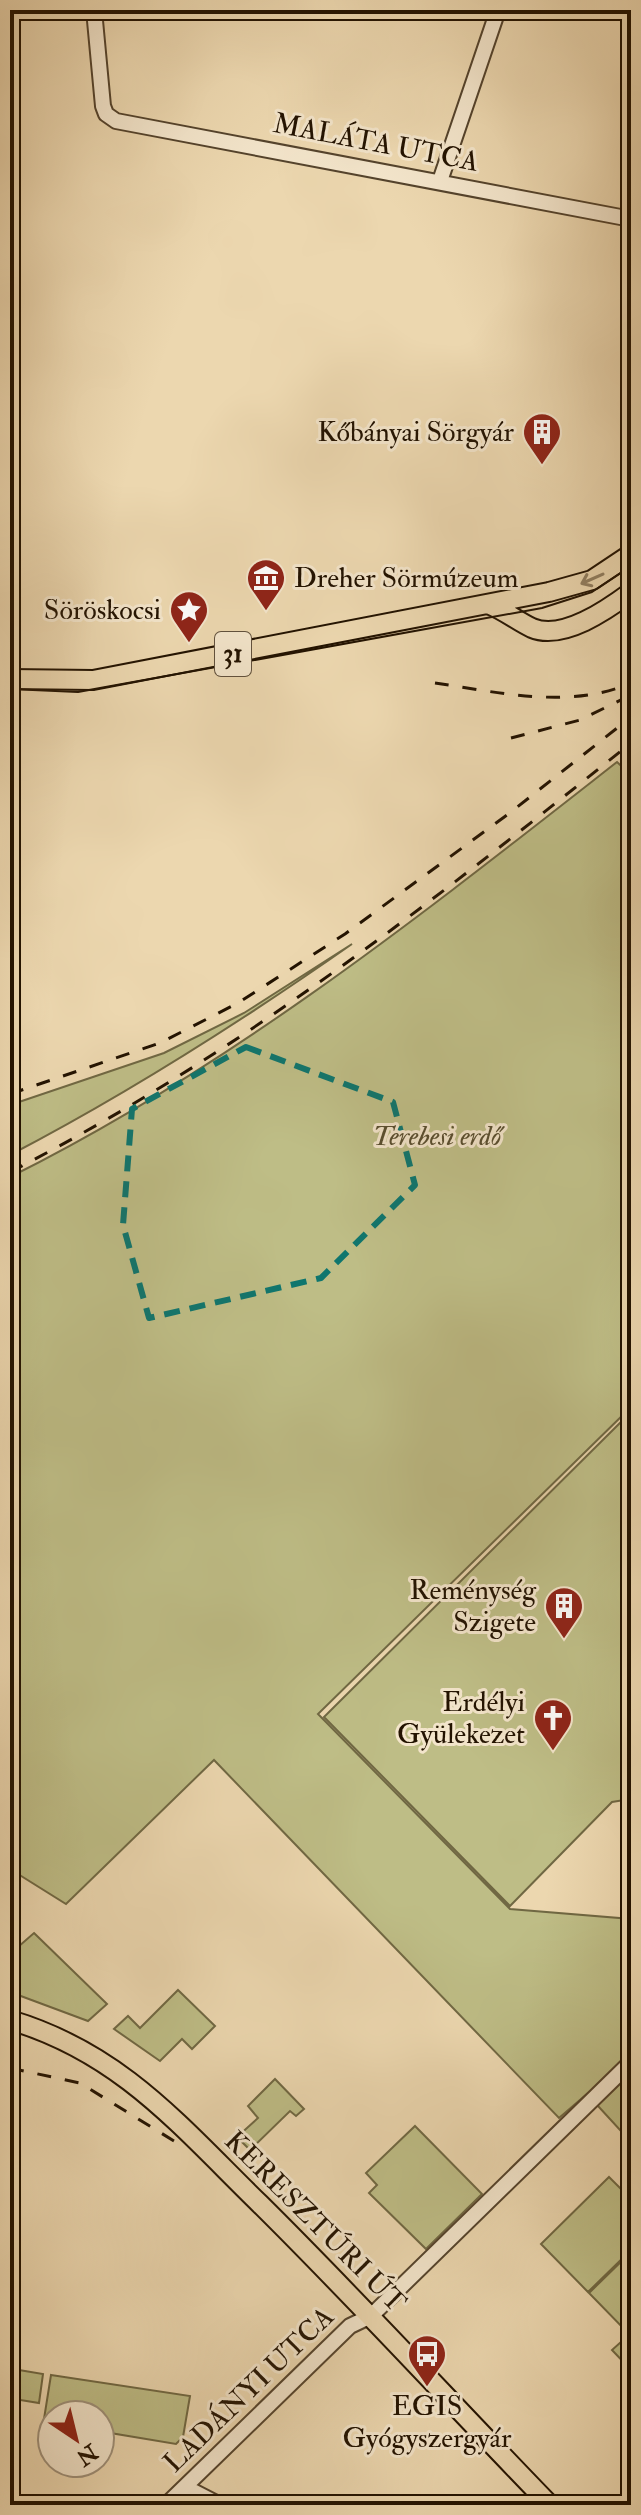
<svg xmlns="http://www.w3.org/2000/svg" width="641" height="2515" viewBox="0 0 641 2515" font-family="'IM FELL Double Pica',serif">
	<rect width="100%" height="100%" fill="#ecd7af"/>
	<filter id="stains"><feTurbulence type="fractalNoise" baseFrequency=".0025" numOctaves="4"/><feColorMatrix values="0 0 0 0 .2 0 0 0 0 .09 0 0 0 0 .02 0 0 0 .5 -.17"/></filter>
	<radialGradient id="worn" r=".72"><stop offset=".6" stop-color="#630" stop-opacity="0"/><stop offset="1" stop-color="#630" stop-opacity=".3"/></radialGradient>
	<path fill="#bebd86" stroke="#706843" stroke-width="2" d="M617 762 631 775V1407L318 1714 510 1909 631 1919V2142L587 2094 559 2118 214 1760 66 1904 10 1869V1177C231 1067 424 913 617 762Z
		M352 944C242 1021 129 1093 10 1155V1105L164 1053 244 1013Z
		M631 1412V1799L612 1802 510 1906 324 1717Z
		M34 1933 107 2004 88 2021 10 1992V1954Z
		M178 1990 215 2026 192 2049 182 2039 160 2061 114 2029 128 2016 140 2028Z
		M275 2079 304 2109 296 2116 290 2111 250 2150 237 2137 258 2118 248 2106Z
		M415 2126 482 2194 426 2249 369 2193 377 2185 366 2173Z
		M609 2177 631 2199V2250L588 2292 541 2244Z
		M631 2252V2329L627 2332 589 2293Z
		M631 2333V2370L612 2350Z
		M19 2370 43 2374 39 2403 14 2399Z
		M51 2375 190 2396 183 2437 176 2444 104 2432 100 2451V2415H52V2445L40 2444Z"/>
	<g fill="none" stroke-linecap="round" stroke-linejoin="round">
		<defs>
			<path id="minor" d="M94 10 103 106 106 114 116 121 631 219
				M440 181 498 10
				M185 2487 220 2505
				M166 2505 350 2326 371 2316 631 2062
				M526 2505 538 2493"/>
			<path id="major" d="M488 604C504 610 517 621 532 628 563 641 608 609 631 592
				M10 679 93 680 549 592 592 580 631 554
				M10 2020C121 2053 180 2126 260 2204 359 2302 453 2405 550 2505"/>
		</defs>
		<use href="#minor" stroke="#54432c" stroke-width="18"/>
		<use href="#major" stroke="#221200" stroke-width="22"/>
		<use href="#minor" stroke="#f3e5cb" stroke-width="14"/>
		<use href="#major" stroke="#ecd7af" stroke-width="18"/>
		<path stroke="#221200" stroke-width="2" d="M10 689 78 692 542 608 592 592 631 566"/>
		<path stroke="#221200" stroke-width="3" stroke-dasharray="14 14" stroke-linecap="butt" d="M435 683C498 692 569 710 631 683
			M511 738 580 720 631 695
			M10 1094 160 1043 238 1003 345 934 511 812 631 717
			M10 1172C239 1055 431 903 631 743
			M10 2068 80 2083 174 2141"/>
	</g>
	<defs><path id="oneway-shaft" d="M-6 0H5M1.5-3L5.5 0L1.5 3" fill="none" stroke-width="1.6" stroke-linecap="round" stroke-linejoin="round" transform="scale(2)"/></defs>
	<use stroke="#917e60" href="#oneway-shaft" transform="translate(592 579) rotate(156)"/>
	<path fill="none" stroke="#0f766e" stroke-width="6" stroke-dasharray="16 10" stroke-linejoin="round" d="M246 1047 393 1102 415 1185 321 1278 149 1318 123 1225 132 1109Z"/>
	<defs>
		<symbol id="building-pin" viewBox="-11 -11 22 30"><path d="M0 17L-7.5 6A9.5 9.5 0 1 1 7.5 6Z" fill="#8f2418" stroke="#f3e5cb"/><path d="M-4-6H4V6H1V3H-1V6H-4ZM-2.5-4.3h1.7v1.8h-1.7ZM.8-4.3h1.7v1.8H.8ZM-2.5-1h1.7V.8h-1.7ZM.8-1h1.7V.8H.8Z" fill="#fff"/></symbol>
		<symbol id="museum-pin" viewBox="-11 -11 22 30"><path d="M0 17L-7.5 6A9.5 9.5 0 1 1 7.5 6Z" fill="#8f2418" stroke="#f3e5cb"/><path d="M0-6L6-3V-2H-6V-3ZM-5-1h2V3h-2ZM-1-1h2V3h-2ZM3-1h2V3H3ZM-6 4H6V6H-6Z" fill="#fff"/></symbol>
		<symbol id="sight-pin" viewBox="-11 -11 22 30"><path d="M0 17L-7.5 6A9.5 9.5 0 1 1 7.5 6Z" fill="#8f2418" stroke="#f3e5cb"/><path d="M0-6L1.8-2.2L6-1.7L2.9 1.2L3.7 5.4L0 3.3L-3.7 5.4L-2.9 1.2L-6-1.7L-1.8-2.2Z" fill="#fff"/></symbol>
		<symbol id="church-pin" viewBox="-11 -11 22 30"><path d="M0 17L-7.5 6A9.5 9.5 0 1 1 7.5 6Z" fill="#8f2418" stroke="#f3e5cb"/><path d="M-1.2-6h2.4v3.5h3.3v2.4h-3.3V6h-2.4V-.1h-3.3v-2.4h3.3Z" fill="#fff"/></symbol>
		<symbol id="bus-pin" viewBox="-11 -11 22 30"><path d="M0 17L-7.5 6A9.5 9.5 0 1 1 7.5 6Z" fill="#8f2418" stroke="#f3e5cb"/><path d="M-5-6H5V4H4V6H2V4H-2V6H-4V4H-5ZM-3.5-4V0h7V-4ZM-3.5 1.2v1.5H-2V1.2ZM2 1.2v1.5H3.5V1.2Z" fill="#fff"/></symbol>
	</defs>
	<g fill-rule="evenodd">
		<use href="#building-pin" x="520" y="410" width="44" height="60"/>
		<use href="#museum-pin" x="244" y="556" width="44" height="60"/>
		<use href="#sight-pin" x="167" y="588" width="44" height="60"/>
		<use href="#building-pin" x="542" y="1584" width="44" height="60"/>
		<use href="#church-pin" x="531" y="1696" width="44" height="60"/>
		<use href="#bus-pin" x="405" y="2332" width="44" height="60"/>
	</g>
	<g text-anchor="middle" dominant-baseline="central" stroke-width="6" stroke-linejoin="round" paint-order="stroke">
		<rect fill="#f3e5cb" stroke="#61513d" stroke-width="2" x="215" y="632" width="36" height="44" rx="6"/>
		<g font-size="26" font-weight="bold" fill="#221200">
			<text x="233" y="654">31</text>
		</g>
		<g font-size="28" fill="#221200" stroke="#f3e5cb">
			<text transform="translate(376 143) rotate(11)">MALÁTA UTCA</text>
			<text transform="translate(315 2222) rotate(45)">KERESZTÚRI ÚT</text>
			<text transform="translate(249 2390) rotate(-44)">LADÁNYI UTCA</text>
		</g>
		<g font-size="28" fill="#221200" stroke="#f3e5cb" text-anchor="end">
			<text x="514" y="432">Kőbányai Sörgyár</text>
			<text x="294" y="578" text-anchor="start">Dreher Sörmúzeum</text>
			<text x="161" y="610">Söröskocsi</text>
			<text x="536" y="1590">Reménység<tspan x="536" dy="32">Szigete</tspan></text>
			<text x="525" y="1702">Erdélyi<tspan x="525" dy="32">Gyülekezet</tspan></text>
			<text x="427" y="2406" text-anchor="middle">EGIS<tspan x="427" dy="32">Gyógyszergyár</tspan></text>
		</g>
		<g font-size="28" font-style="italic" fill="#594e2f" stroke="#f3e5cb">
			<text x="437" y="1136">Terebesi erdő</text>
		</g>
	</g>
	<rect width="641" height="2515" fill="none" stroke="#ecd7af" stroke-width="40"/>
	<rect x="12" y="12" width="617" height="2491" fill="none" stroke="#221200" stroke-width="4"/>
	<rect x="20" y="20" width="601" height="2475" fill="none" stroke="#221200" stroke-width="2"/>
	<g transform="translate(76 2439) rotate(145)"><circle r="38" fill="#f3e5cb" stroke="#9f917a" stroke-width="2"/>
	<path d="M0-6L14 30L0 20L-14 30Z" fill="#8f2418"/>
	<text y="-12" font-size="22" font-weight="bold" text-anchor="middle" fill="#221200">N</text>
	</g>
	<rect width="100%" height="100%" filter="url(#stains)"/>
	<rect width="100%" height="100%" fill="url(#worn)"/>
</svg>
